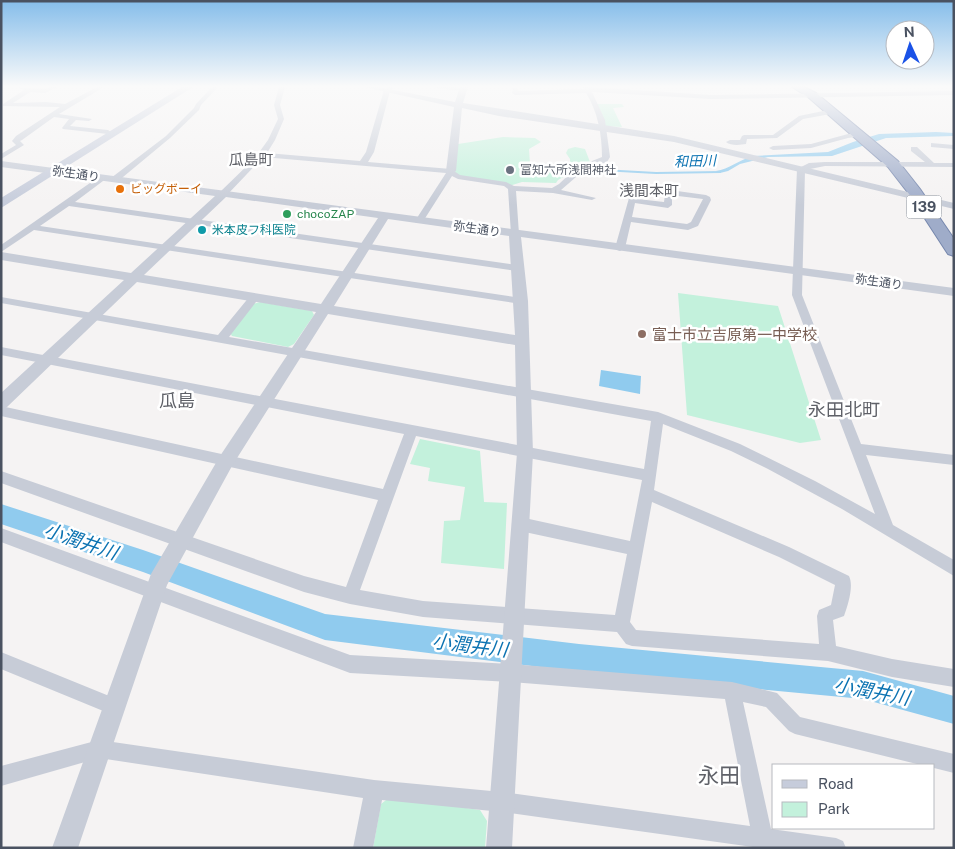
<svg xmlns="http://www.w3.org/2000/svg" width="955" height="849" viewBox="0 0 955 849" font-family="'Public Sans','Noto Sans JP',sans-serif">
	<rect width="100%" height="100%" fill="#f5f3f3"/>
	<path fill="#c3f1dc" d="M596 104H622L624 107 613 108 622 127 604 126Z
		M503 137 535 138 541 142 529 149 530 164C544 168 556 169 570 164V159L566 153 568 149 575 147 585 149 590 162 558 180 556 183 522 182 509 186 459 176 451 171 458 144Z
		M678 293 778 306 821 440 800 443 687 415Z
		M260 302 312 311 314 315 294 344 288 347 232 336 230 333 253 304Z
		M420 439 480 451 484 502 507 503 504 569 441 563 444 521 460 520 465 487 428 481 430 468 410 464Z
		M390 797 480 810 487 821 485 848H373L381 804Z"/>
	<path fill="#90cbee" d="M936 132 954 133V136L886 138 832 156 768 157 740 164 728 171 720 173 716 171C729 169 739 160 753 156L828 152 853 142 879 134Z
		M601 370 641 376 640 394 599 386Z"/>
	<g fill="none" stroke-linecap="round" stroke-linejoin="round">
		<path stroke="#90cbee" stroke-width="2" d="M582 171 602 170 656 173 720 172"/>
		<path fill="#90cbee" fill-rule="evenodd" d="M1 504 143 550 325 614 579 644 863 671 954 696V724L863 699 579 672 325 640 143 572 1 524Z"/>
		<defs>
			<path id="trunk" d="M792 87H804L816 93 898 161 920 189 954 239V256L948 254 909 194 888 167 808 97Z"/>
		</defs>
		<use href="#trunk" stroke="#7687ad" stroke-width="2"/>
		<path fill="#c7ccd7" fill-rule="evenodd" d="M16 87 44 89 50 87H57L45 93 30 92 13 103 46 102 65 104 97 87H104L59 114 92 119 89 121 76 120 70 126 108 130 111 132 108 134 63 129 62 128 69 119 54 117 22 140 20 141 24 145 1 159V154L16 145 12 141 16 136 60 107 3 106V104L24 90Z
			M212 87H218L201 105 199 110 170 138 117 182H111V178L166 136 194 108 196 104Z
			M279 87H285L280 105 284 119 275 140 267 153 360 161 366 152 384 90 388 87H394L390 91 374 152 368 162 451 169 460 175 506 182 514 186 552 188 559 184 577 167 602 157C602 135 598 112 586 93L515 95 512 93 513 88H517L518 91 584 89 582 87H588L711 95 954 91V95L711 99 592 92 605 120 610 157 607 162 583 171 561 190 596 198 592 200 553 193 516 191 519 234 515 237 511 234 508 189 504 186 458 179 452 176 422 223H416L415 221 446 173 263 157 226 196H220V192L255 158 268 140 278 119 274 105Z
			M430 87H455L466 89 463 91Z
			M823 111H833L836 113 803 119 777 138 747 139 746 144C740 145 731 146 726 142L730 140H740L742 136 744 135H773L799 116Z
			M860 133 862 134V136L848 138 811 148 773 150 769 148 773 146 811 144 848 134Z
			M931 143 954 145V149L931 147Z
			M911 147H917L934 163H954V167L825 166 805 170 802 295 861 444 954 455V465L866 455 893 525 954 560V576L842 509 768 469 731 451 663 424 654 490 789 547 849 576C854 586 848 605 844 616L833 620 836 646 892 659 954 669V687L892 677 828 661 632 646 626 644 617 632 423 617 350 604 304 592 1 483V471L304 576 346 587 378 500 1 416V406L383 489 404 434 1 355V347L644 469 651 421 1 303V297L218 335 250 296 254 295 259 298 229 337 658 412 740 444 815 481 875 514 792 295 797 169 809 163 825 162H925L911 151ZM416 436 642 480 630 541 520 517 515 519 513 524 515 529 520 531 627 554 615 615 423 601 360 590ZM652 502 779 557 835 585 831 605 819 610 817 616 819 644 636 630 630 622Z
			M100 176 107 178 75 202 517 265 522 268 517 271 69 206 40 226 521 298 526 301 521 304 34 230 1 252V245Z
			M677 191 706 195 710 197 711 200 698 226 688 230 631 222 625 248 620 251 617 250 615 248 629 198 664 202 665 195ZM678 196 703 199 691 222 687 224 632 217 635 203 668 208 672 205V198Z
			M1 528 350 655 511 664 732 682 777 693 800 717 954 754V773L934 768V765H921L795 734 789 731 766 707 743 702 771 829 836 838 843 841 846 848H760L502 812 382 800 373 848H353L363 798 99 758 1 786V766L99 740 374 780 502 792 750 826 725 699 511 682 350 673 1 542Z
			M1 652 119 700 122 706 119 712 113 715 1 669Z"/>
		<path fill="#c7ccd7" fill-rule="evenodd" d="M364 87H378L455 102 460 87H468L463 103 674 136 954 203V209L674 142 499 116 462 108 456 171 451 174 446 171 454 107Z
			M1 161 954 288V296L521 237 528 301 533 453 512 848H486L517 453 515 345 328 314 232 466 167 585 78 848H52L151 574 220 456 316 312 137 282 7 407 1 409V393L124 280 1 260V252L131 273 215 196 1 167ZM226 197 378 218 321 304 144 275ZM388 219 509 236 515 335 334 306Z"/>
		<path fill="#c6ccdb" fill-rule="evenodd" d="M182 87H193L1 208V198Z"/>
		<use href="#trunk" fill="#9facc9" fill-rule="evenodd"/>
	</g>
	<linearGradient id="sky" x2="0" y2="1"><stop stop-color="#85bdea"/><stop offset="0.42" stop-color="#fafafa"/><stop offset="1" stop-color="#fafafa" stop-opacity="0"/></linearGradient>
	<rect width="955" height="205" fill="url(#sky)"/>
	<circle fill="#6b7280" stroke="#fff" stroke-width="2" cx="510" cy="170" r="5"/>
	<circle fill="#e8710a" stroke="#fff" stroke-width="2" cx="120" cy="189" r="5"/>
	<circle fill="#2e9e5b" stroke="#fff" stroke-width="2" cx="287" cy="214" r="5"/>
	<circle fill="#0f9aa8" stroke="#fff" stroke-width="2" cx="202" cy="230" r="5"/>
	<circle fill="#8d6e63" stroke="#fff" stroke-width="2" cx="642" cy="334" r="5"/>
	<g text-anchor="middle" dominant-baseline="central" stroke-width="5" stroke-linejoin="round" paint-order="stroke">
		<g font-size="12" fill="#5b616d" stroke="#fff" text-anchor="start">
			<text x="520" y="170">富知六所浅間神社</text>
		</g>
		<g font-size="12" fill="#4a5261" stroke="#fff">
			<text transform="translate(76 174) rotate(8)">弥生通り</text>
			<text transform="translate(477 229) rotate(8)">弥生通り</text>
			<text transform="translate(879 282) rotate(8)">弥生通り</text>
		</g>
		<g font-size="12" fill="#c56008" stroke="#fff" text-anchor="start">
			<text x="130" y="189">ビッグボーイ</text>
		</g>
		<g font-size="12" fill="#27864d" stroke="#fff" text-anchor="start">
			<text x="297" y="214">chocoZAP</text>
		</g>
		<g font-size="12" fill="#0d838f" stroke="#fff" text-anchor="start">
			<text x="212" y="230">米本皮フ科医院</text>
		</g>
		<g font-size="14" font-style="italic" fill="#0c73b2" stroke="#fff">
			<text transform="translate(695 161) rotate(-2)">和田川</text>
		</g>
		<rect fill="#fff" stroke="#808690" stroke-width="1" x="906.5" y="195.5" width="35" height="23" rx="4"/>
		<g font-size="14" font-weight="bold" fill="#4a5261">
			<text x="924" y="207">139</text>
		</g>
		<g font-size="15" fill="#5f6168" stroke="#fff">
			<text x="251" y="159">瓜島町</text>
			<text x="649" y="190">浅間本町</text>
		</g>
		<g font-size="15" fill="#785e54" stroke="#fff" text-anchor="start">
			<text x="652" y="334">富士市立吉原第一中学校</text>
		</g>
		<g font-size="18" fill="#5f6168" stroke="#fff">
			<text x="177" y="400">瓜島</text>
			<text x="844" y="409">永田北町</text>
		</g>
		<g font-size="19" font-style="italic" fill="#0c73b2" stroke="#fff">
			<text transform="translate(81 541) rotate(19)">小潤井川</text>
			<text transform="translate(470 645) rotate(7)">小潤井川</text>
			<text transform="translate(872 691) rotate(11)">小潤井川</text>
		</g>
		<g font-size="21" fill="#5f6168" stroke="#fff">
			<text x="719" y="775">永田</text>
		</g>
	</g>
	<rect width="955" height="849" fill="none" stroke="#4a5261" stroke-width="5"/>
	<rect x="772" y="764" width="162" height="65" fill="#ffffff" stroke="#b7bac0"/>
	<rect x="782" y="780" width="25" height="8" fill="#c6ccdb" stroke="#b7bac0"/>
	<text x="818" y="789" font-size="15" fill="#4a5261">Road</text>
	<rect x="782" y="802" width="25" height="15" fill="#c3f1dc" stroke="#b7bac0"/>
	<text x="818" y="814" font-size="15" fill="#4a5261">Park</text>
	<g transform="translate(910 45) rotate(357)"><circle r="24" fill="#ffffff" stroke="#b7bac0"/>
	<path d="M0-4L9 19L0 12L-9 19Z" fill="#1a52e7"/>
	<text y="-8" font-size="14" font-weight="bold" text-anchor="middle" fill="#4a5261">N</text>
	</g>
</svg>
